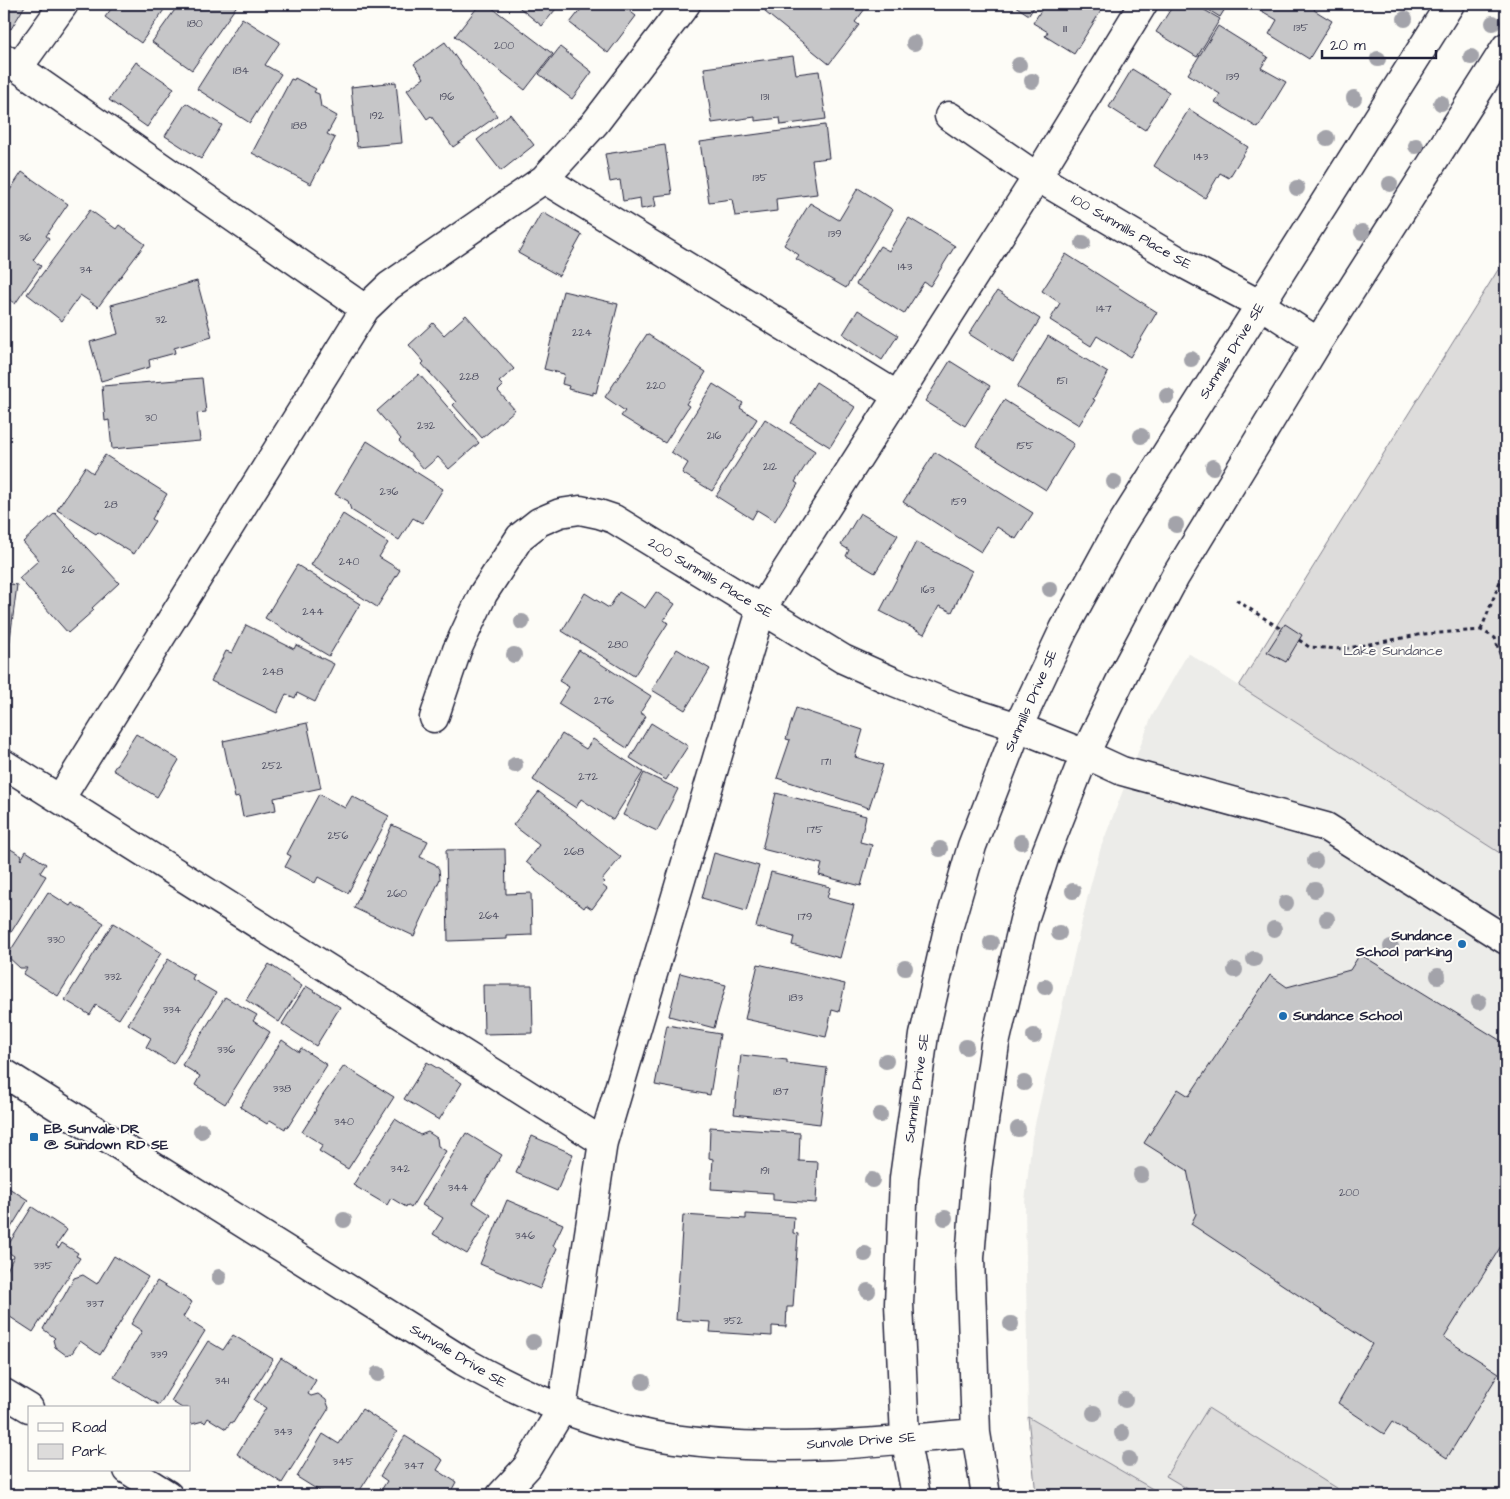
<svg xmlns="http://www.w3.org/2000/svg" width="1510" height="1499" viewBox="0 0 1510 1499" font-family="'Architects Daughter',sans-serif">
	<rect width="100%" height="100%" fill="#fdfcf7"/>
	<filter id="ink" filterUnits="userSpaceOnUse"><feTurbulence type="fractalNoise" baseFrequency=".02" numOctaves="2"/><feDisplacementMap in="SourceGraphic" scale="10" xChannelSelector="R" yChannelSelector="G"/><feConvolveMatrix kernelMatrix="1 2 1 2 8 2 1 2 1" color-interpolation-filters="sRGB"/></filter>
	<g filter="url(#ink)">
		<path fill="#ecece9" d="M1188 653 1506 857V1495H1163L1028 1417 1025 1202 1032 1137 1088 895 1101 847 1152 716Z"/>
		<path fill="#dddcdb" stroke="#807f8b" d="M1506 257V857L1239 686Z
			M1208 1408 1347 1495H1198L1166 1476Z
			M1028 1417 1163 1495H1036Z"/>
		<path fill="#c6c6c8" stroke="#22223b" d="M4 4H26L11 29 4 25Z
			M115 4H168L141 43 105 17Z
			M179 4H238L192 70 152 42Z
			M480 4H487L553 54 525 90 455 36Z
			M515 4H560L542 26Z
			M585 4H620L636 16 608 53 570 23Z
			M771 4H866L868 5 855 22 859 25 829 64 765 12Z
			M1012 4H1036L1029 15Z
			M1045 4H1100L1104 6 1074 54 1045 36 1048 32 1033 23Z
			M1174 4H1194L1220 19 1197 57 1156 32Z
			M1199 4H1228L1220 17Z
			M1250 4H1318L1314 10 1332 21 1309 59 1269 34 1277 20Z
			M242 18 280 42 265 65 281 74 250 123 197 89Z
			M1218 26 1268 57 1261 68 1286 82 1258 128 1215 102 1220 94 1188 74Z
			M445 42 497 116 453 147 431 116 427 119 407 90 424 78 414 64Z
			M560 47 592 72 572 99 539 74Z
			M793 56 796 74 819 71 826 119 781 125 780 118 755 121V117L712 123 704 68Z
			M136 62 174 88 147 127 109 100Z
			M1132 69 1169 92 1145 130 1109 107Z
			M295 78 316 89 314 92 319 94 321 107 337 116 327 134 335 138 311 184 252 153 291 79 294 80Z
			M396 82 402 143 357 147 351 87Z
			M186 103 222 125 201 159 165 136Z
			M1189 109 1248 147 1229 178 1220 173 1205 198 1154 166Z
			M510 114 534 145 501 171 477 140Z
			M825 125 829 158 812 160 817 194 776 199 777 211 735 216 732 199 709 202 700 142Z
			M665 145 672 194 654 196 656 206 641 209 640 198 623 201 620 180 610 182 605 154Z
			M22 172 68 204 46 236 49 238 33 260 41 266 15 304 4 295V199Z
			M858 188 893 210 846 288 796 259 799 255 784 245 810 203 839 220Z
			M90 210 116 229 119 225 145 244 98 307 80 295 62 321 27 294Z
			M542 212 582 235 559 276 518 253Z
			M909 218 955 246 930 286 924 282 904 314 856 284 880 246 889 251Z
			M1066 254 1157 312 1130 357 1097 336 1091 346 1050 320 1060 303 1042 291Z
			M197 281 212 337 174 348 175 353 149 360 150 367 101 381 90 342 118 334 111 305Z
			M563 291 618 304 596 393 593 392V395L568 389 569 386 562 384 564 374 544 369Z
			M997 291 1040 319 1013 362 969 334Z
			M858 310 898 335 882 360 843 334Z
			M466 315 514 369 499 382 503 386 498 391 515 410 482 438 453 405 456 402 422 364 424 362 409 345 433 323 444 335Z
			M647 334 706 372 686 404 689 406 665 443 621 416 625 411 605 397Z
			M1048 336 1108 373 1093 399 1095 400 1079 425 1017 387Z
			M950 361 990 386 965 426 925 401Z
			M419 374 479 443 449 469 438 457 424 469 399 441 401 439 377 411Z
			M202 378 206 412 197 413 200 441 112 449 109 420 105 421 102 386Z
			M816 382 855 407 830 447 791 423Z
			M713 384 743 403 740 408 757 419 712 491 682 473 688 463 671 452Z
			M1004 400 1074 444 1046 490 976 446Z
			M765 419 815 451 795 482 798 484 775 521 757 510 752 519 716 496Z
			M367 441 443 489 422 523 413 518 399 540 351 510 348 501 335 494Z
			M935 452 1033 513 1016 539 997 527 981 552 903 502Z
			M105 455 167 494 152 519 155 521 134 554 98 532 96 534 57 510 85 467 93 473Z
			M55 513 119 583 92 608 94 610 68 633 19 578 39 560 23 542Z
			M860 513 898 535 875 573 846 556 849 550 841 545Z
			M343 514 388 543 379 557 400 570 377 607 311 565Z
			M916 542 972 571 952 612 939 606 924 634 880 611Z
			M297 565 360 604 329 656 265 618Z
			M4 583 17 585 9 647 4 646Z
			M619 592 645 608 656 592 675 604 664 620 668 623 634 676 562 631 585 593 609 608Z
			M1285 624 1302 635 1286 662 1267 652Z
			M246 625 294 649 296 645 334 664 315 702 297 693 295 698 286 694 277 713 211 681 226 651 232 653Z
			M677 649 710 669 685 710 652 690Z
			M579 650 651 696 640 713 646 716 627 748 558 704 569 687 559 681Z
			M796 708 863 730 855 757 883 765 869 808 777 778 790 740 786 739Z
			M307 723 321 788 274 798 276 810 243 817 239 797 235 798 223 741Z
			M651 723 688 746 666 780 630 758Z
			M136 734 179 760 157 797 113 770Z
			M562 734 586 749 593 739 643 772 613 820 581 799 576 808 533 780Z
			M644 773 678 789 657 831 623 815Z
			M539 792 621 857 602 880 605 882 602 885 607 889 592 909 586 905 584 908 526 862 539 845 513 825Z
			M776 793 866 816 860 842 872 845 861 886 819 875 822 864 762 849Z
			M319 794 345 808 352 796 389 816 348 893 318 877 315 883 285 867 291 856 287 854Z
			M392 825 428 841 420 857 435 864 439 869 440 879 414 936 354 908Z
			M4 845 22 856 20 859 21 860 26 851 46 864 40 873 46 876 10 934 4 930Z
			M505 849 506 894 531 893 532 935 507 936V939L448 941 446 850Z
			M714 853 759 866 746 911 702 898Z
			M771 872 830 887 827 898 854 905 840 958 792 945 794 937 756 927Z
			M48 892 70 906 72 903 104 923 58 996 23 974 27 968H20L7 956Z
			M113 923 161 953 119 1019 96 1005 90 1015 65 1000Z
			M1360 954 1506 1044V1238L1444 1338 1499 1373 1447 1458 1392 1422 1384 1434 1338 1403 1372 1344 1191 1224 1196 1214 1187 1170 1144 1143 1178 1089 1189 1096 1270 975 1287 987 1350 970Z
			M168 959 194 975 192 979 216 993 173 1064 146 1047 151 1038 128 1024Z
			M269 964 302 986 279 1022 246 1000Z
			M758 964 845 984 839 1012 832 1010 826 1037 745 1019Z
			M680 973 726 985 714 1028 669 1016Z
			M483 985H532L533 1033 484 1034Z
			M306 986 340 1007 316 1046 282 1024Z
			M225 997 257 1015 253 1021 270 1032 225 1104 195 1085 200 1076 182 1065Z
			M667 1025 720 1034 710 1095 655 1085Z
			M282 1040 299 1052 301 1048 327 1065 288 1127 286 1126 285 1129 270 1120 267 1124 240 1107Z
			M741 1055 787 1060V1063L827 1068 820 1124 734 1114Z
			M427 1062 462 1083 439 1120 404 1099Z
			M344 1066 394 1097 348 1169 319 1151 323 1145 302 1132 316 1110 315 1109 323 1095Z
			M395 1119 420 1135 428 1132 437 1138 438 1146 446 1151 411 1208 407 1205 406 1207 391 1198 387 1205 353 1185Z
			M710 1127 800 1133 799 1161 818 1162 816 1203 773 1200V1193L711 1189 713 1159 709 1158Z
			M466 1133 502 1155 473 1203 491 1215 467 1254 433 1234 443 1218 422 1205Z
			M532 1136 573 1154 557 1191 516 1173Z
			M4 1185 28 1200 4 1239Z
			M507 1200 563 1224 553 1246 557 1248 540 1289 480 1264Z
			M32 1207 67 1230 56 1246 59 1248 62 1243 78 1253 76 1256 80 1258 33 1332 4 1313V1276L14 1256 5 1250Z
			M746 1214 794 1217 793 1233 798 1234 793 1307H787L786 1327 772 1326V1336L710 1332 711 1322 676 1320 683 1215 746 1219Z
			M114 1256 148 1277 100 1355 80 1341 72 1353 66 1355 55 1347 53 1340 55 1338 43 1329 54 1309 63 1298 74 1278 83 1275 97 1284Z
			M157 1281 192 1302 183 1317 205 1331 159 1405 114 1377 142 1331 131 1324Z
			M233 1335 273 1359 233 1423 231 1422 226 1429 208 1418 205 1423 203 1421 192 1424 189 1422V1408H182L171 1401 208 1341 223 1350Z
			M281 1358 316 1380 308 1394 311 1396 318 1394 326 1400 329 1408 282 1483 237 1454 266 1408 254 1400Z
			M362 1409 397 1432 357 1495H326L297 1477 323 1434 339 1444Z
			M405 1436 443 1460 437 1470 456 1482 449 1495H378L387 1481 380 1476Z"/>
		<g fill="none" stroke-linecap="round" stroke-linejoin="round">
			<defs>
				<path id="minor" d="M4 58 365 309
					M18 68 64 4
					M949 116 1037 177 1186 265 1261 305 1318 342
					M544 179 898 396
					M434 718 457 650 483 594 520 537 539 522 560 513 580 510 599 514 614 519 843 659 892 681 956 707 1018 727 1085 754 1122 771 1326 827 1506 940
					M4 764 603 1142
					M60 799 365 309 389 286 544 179 595 123 686 4
					M4 1073 463 1361C528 1398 599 1428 674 1439 725 1446 778 1447 829 1445 878 1443 927 1437 976 1433
					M4 1393 29 1408
					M128 1470 168 1495
					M501 1495 527 1467 562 1409 603 1142 761 610 1037 177 1143 4
					M916 1495 905 1438 899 1304 904 1178 924 1035 948 929 972 846 1018 727 1064 629 1118 530 1450 4
					M986 1495 976 1433 972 1315 970 1258 977 1170 995 1044 1024 920 1046 853 1085 754 1127 667 1175 577 1318 342 1506 47"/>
			</defs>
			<use href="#minor" stroke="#22223b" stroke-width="31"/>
			<path stroke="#22223b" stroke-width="3" stroke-dasharray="4 4" stroke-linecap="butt" d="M1236 600 1281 629
				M1481 630 1506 566
				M1299 640 1309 647 1343 649 1424 634 1481 630 1495 638 1506 673"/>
			<use href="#minor" stroke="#fdfcf7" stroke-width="28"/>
		</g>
		<g fill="#a3a3aa">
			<circle cx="1405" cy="19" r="8"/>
			<circle cx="1493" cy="23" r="8"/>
			<circle cx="914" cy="43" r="8"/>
			<circle cx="1471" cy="57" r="8"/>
			<circle cx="1378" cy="59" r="8"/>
			<circle cx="1019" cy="65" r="8"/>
			<circle cx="1032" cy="81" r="8"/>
			<circle cx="1354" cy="98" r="8"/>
			<circle cx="1441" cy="103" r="8"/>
			<circle cx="1327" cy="138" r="8"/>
			<circle cx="1416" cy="146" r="8"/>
			<circle cx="1390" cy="184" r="8"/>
			<circle cx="1297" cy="188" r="8"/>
			<circle cx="1362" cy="232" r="8"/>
			<circle cx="1083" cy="243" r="8"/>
			<circle cx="1191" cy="359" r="8"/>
			<circle cx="1167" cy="396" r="8"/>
			<circle cx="1141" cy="436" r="8"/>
			<circle cx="1213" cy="467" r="8"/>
			<circle cx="1114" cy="482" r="8"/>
			<circle cx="1176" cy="525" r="8"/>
			<circle cx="1050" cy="589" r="8"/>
			<circle cx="522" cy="622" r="8"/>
			<circle cx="514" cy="655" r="8"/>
			<circle cx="515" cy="765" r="8"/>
			<circle cx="1021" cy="842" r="8"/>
			<circle cx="940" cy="849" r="8"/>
			<circle cx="1315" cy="861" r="8"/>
			<circle cx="1315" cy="890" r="8"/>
			<circle cx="1073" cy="891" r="8"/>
			<circle cx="1286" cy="903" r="8"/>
			<circle cx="1327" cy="919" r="8"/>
			<circle cx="1274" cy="929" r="8"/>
			<circle cx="1059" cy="933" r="8"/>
			<circle cx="991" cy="943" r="8"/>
			<circle cx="1391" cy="947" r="8"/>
			<circle cx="1254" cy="959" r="8"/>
			<circle cx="905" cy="968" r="8"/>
			<circle cx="1235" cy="970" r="8"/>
			<circle cx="1438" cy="976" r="8"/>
			<circle cx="1045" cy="987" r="8"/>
			<circle cx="1479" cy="1002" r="8"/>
			<circle cx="1034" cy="1036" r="8"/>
			<circle cx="966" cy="1047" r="8"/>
			<circle cx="886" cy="1061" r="8"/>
			<circle cx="1024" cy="1083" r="8"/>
			<circle cx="880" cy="1115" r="8"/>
			<circle cx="1018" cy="1129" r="8"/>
			<circle cx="201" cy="1131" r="8"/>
			<circle cx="1141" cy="1175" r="8"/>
			<circle cx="872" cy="1180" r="8"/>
			<circle cx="945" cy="1218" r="8"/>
			<circle cx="344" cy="1220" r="8"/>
			<circle cx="865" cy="1254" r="8"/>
			<circle cx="219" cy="1277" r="8"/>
			<circle cx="868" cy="1291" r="8"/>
			<circle cx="1011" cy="1324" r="8"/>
			<circle cx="533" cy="1342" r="8"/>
			<circle cx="378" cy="1374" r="8"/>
			<circle cx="643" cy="1382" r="8"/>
			<circle cx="1125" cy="1400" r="8"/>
			<circle cx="1094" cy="1413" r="8"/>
			<circle cx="1122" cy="1433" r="8"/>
			<circle cx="1129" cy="1459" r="8"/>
		</g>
	</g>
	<g fill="#1f6fb2" stroke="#fdfcf7" stroke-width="2">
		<circle cx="1462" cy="944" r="5"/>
		<circle cx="1283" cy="1016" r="5"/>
		<rect x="29" y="1132" width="10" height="10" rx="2.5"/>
	</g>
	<g text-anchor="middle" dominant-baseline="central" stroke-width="4" stroke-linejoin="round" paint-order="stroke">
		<g font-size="11" fill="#4b4b5e">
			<text x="195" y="23">180</text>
			<text x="1301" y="27">135</text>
			<text x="1065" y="28">111</text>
			<text x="504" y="45">200</text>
			<text x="241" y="70">184</text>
			<text x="1233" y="76">139</text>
			<text x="447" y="96">196</text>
			<text x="765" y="96">131</text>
			<text x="377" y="115">192</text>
			<text x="299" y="125">188</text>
			<text x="1201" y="156">143</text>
			<text x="760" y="177">135</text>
			<text x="835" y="233">139</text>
			<text x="25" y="237">36</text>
			<text x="905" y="266">143</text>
			<text x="86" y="269">34</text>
			<text x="1104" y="308">147</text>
			<text x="161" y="319">32</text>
			<text x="582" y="332">224</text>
			<text x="469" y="376">228</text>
			<text x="1062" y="380">151</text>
			<text x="656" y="385">220</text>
			<text x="151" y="417">30</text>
			<text x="426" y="425">232</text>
			<text x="714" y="435">216</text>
			<text x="1025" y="445">155</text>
			<text x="770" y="466">212</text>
			<text x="389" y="491">236</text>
			<text x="959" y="501">159</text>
			<text x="111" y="504">28</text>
			<text x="349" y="561">240</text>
			<text x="68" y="569">26</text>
			<text x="928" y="589">163</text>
			<text x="313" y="611">244</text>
			<text x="618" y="644">280</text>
			<text x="273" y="671">248</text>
			<text x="604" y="700">276</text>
			<text x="826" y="761">171</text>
			<text x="272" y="765">252</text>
			<text x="588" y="776">272</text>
			<text x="815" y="829">175</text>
			<text x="338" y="835">256</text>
			<text x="574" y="851">268</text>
			<text x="397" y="893">260</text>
			<text x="489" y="915">264</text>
			<text x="805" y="916">179</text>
			<text x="56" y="939">330</text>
			<text x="113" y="976">332</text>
			<text x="796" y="997">183</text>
			<text x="172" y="1009">334</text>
			<text x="226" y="1049">336</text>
			<text x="282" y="1088">338</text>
			<text x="781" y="1091">187</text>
			<text x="344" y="1121">340</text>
			<text x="400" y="1168">342</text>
			<text x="765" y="1170">191</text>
			<text x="458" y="1187">344</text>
			<text x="1349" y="1192">200</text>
			<text x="525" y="1235">346</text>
			<text x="43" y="1265">335</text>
			<text x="95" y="1303">337</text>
			<text x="733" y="1320">352</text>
			<text x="159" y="1354">339</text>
			<text x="222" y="1380">341</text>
			<text x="283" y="1431">343</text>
			<text x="343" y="1461">345</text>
			<text x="414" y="1465">347</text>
		</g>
		<g font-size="14" fill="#22223b" stroke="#fdfcf7">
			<text transform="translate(1131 232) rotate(30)">100 Sunmills Place SE</text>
			<text transform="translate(1232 351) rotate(-58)">Sunmills Drive SE</text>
			<text transform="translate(710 578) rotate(31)">200 Sunmills Place SE</text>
			<text transform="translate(1031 701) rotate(-66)">Sunmills Drive SE</text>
			<text transform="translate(917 1088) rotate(-82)">Sunmills Drive SE</text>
			<text transform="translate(458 1356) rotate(31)">Sunvale Drive SE</text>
			<text transform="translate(861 1441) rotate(-4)">Sunvale Drive SE</text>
		</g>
		<g font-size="14" fill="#5a5a6b" stroke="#fdfcf7">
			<text x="1393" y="651">Lake Sundance</text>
		</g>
		<g font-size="14" font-weight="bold" fill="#22223b" stroke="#fdfcf7" text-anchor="start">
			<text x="1452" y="936" text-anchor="end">Sundance<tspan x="1452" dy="16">School parking</tspan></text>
			<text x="1293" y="1016">Sundance School</text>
			<text x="44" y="1129">EB Sunvale DR<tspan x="44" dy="16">@ Sundown RD SE</tspan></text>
		</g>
	</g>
	<rect width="1510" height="1499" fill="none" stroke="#fdfcf7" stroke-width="20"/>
	<rect x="10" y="10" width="1490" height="1479" fill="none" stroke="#22223b" stroke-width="2" filter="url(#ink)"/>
	<rect x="28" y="1406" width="162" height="65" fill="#fdfcf7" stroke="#a5a5ac"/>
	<rect x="38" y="1423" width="25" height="8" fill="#fdfcf7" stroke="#a5a5ac"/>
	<text x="72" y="1432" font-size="15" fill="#22223b">Road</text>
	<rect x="38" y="1444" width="25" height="15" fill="#dddcdb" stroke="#a5a5ac"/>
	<text x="72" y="1456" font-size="15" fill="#22223b">Park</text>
	<path d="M1322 50v8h114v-8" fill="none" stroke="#22223b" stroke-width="2.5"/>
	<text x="1330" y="50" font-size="15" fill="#22223b" stroke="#fdfcf7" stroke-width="4" paint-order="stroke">20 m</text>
</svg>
